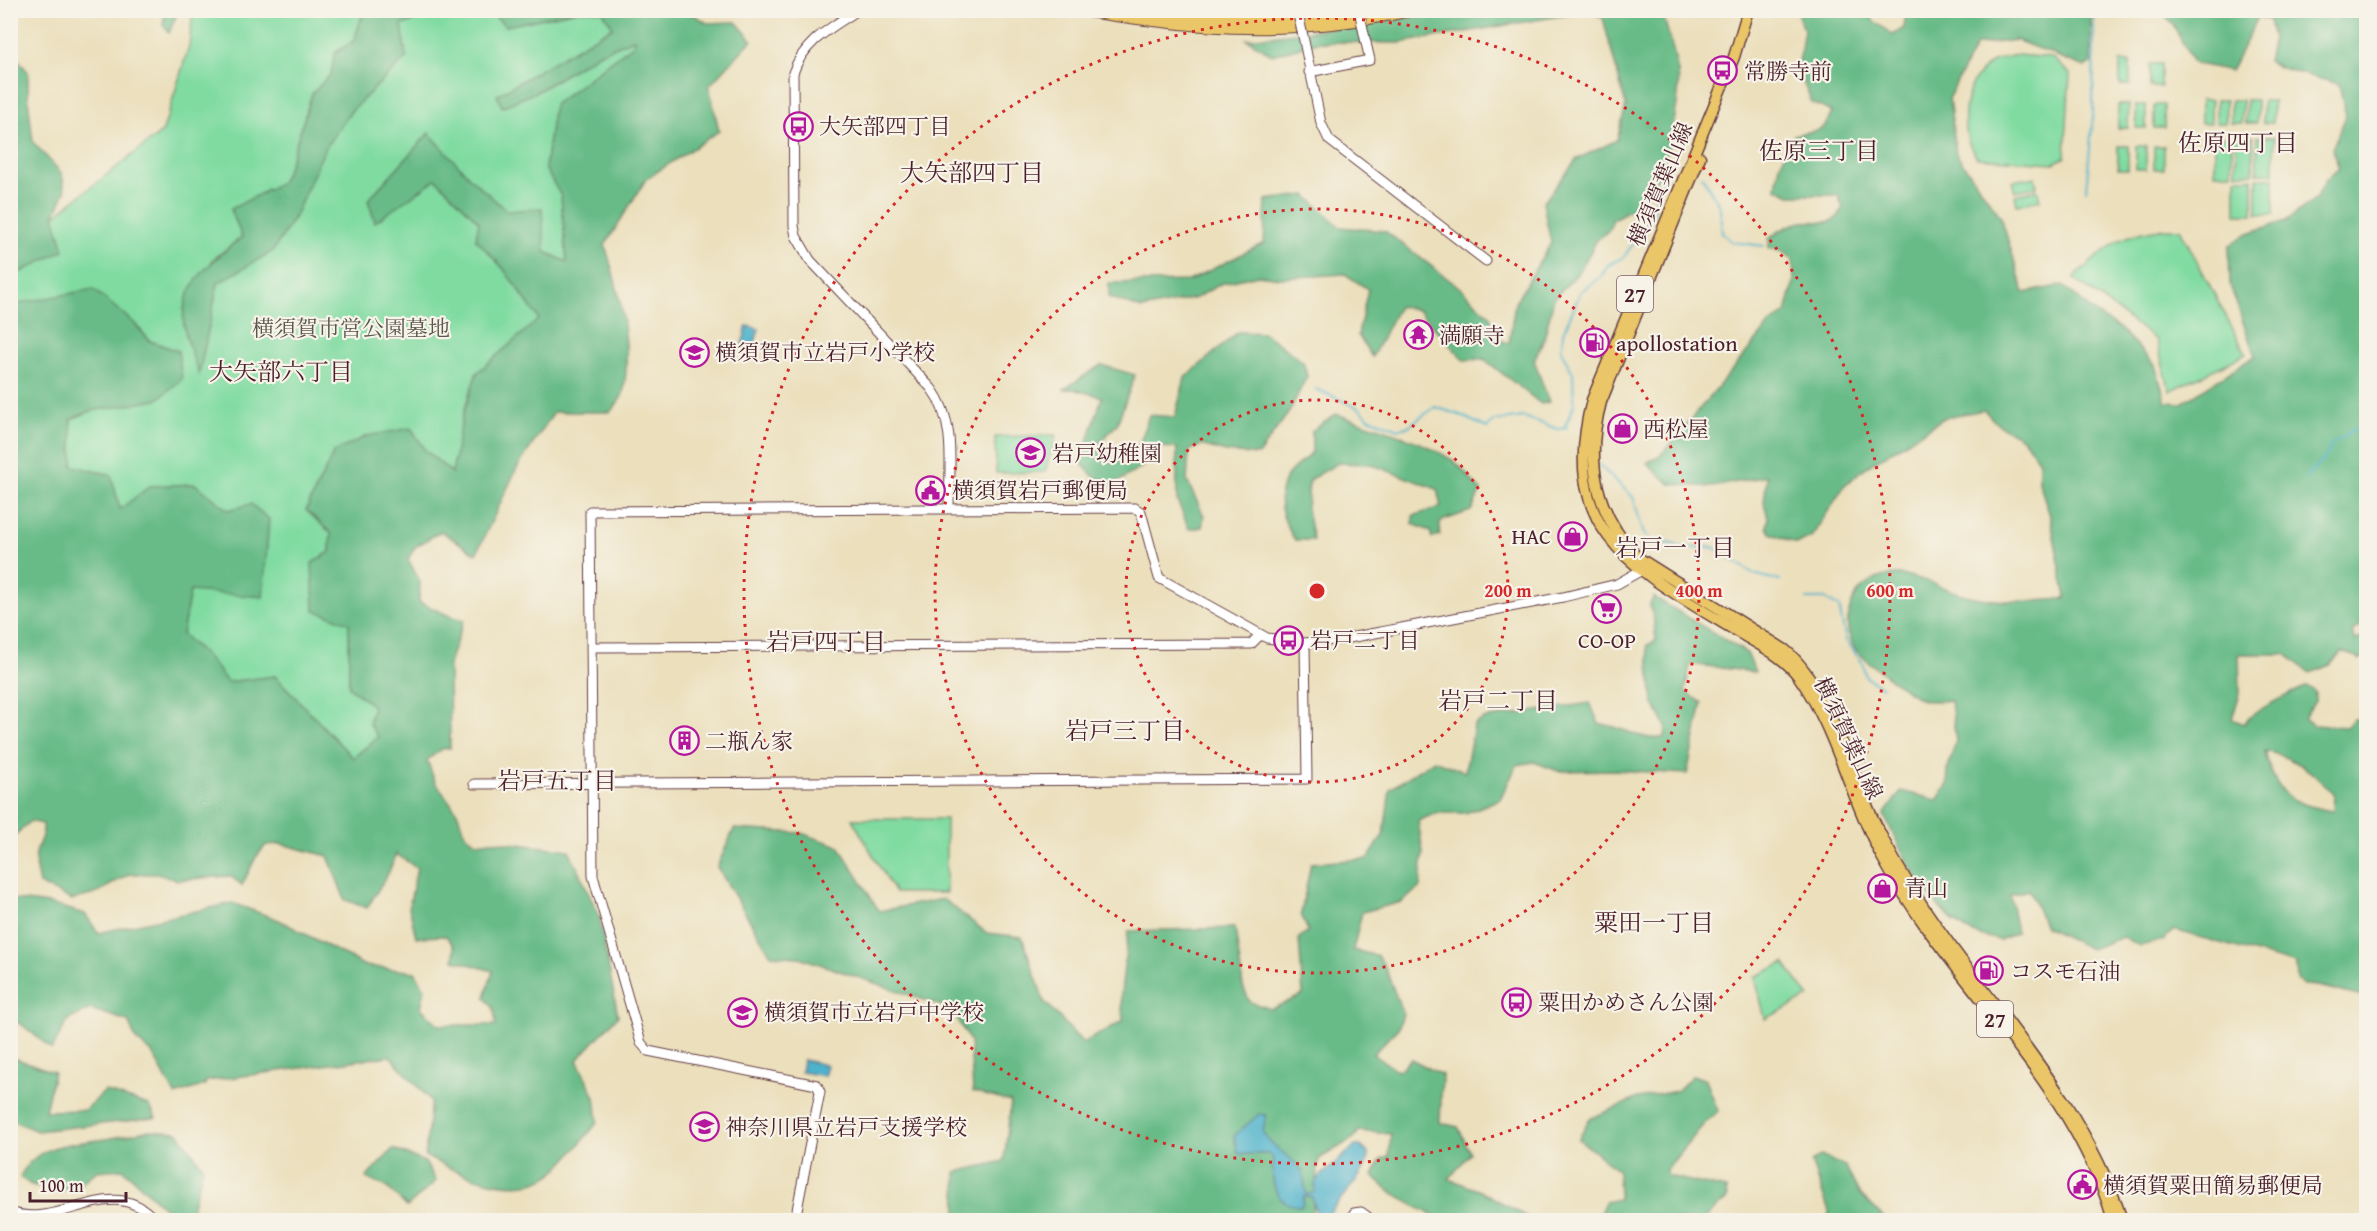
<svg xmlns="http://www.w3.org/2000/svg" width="2377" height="1231" viewBox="0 0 2377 1231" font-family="'Gentium Book Plus','Noto Serif JP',serif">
	<rect width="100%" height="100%" fill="#f7f3e8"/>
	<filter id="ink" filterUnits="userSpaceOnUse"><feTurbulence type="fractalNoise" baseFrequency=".0167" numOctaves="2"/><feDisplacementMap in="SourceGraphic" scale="12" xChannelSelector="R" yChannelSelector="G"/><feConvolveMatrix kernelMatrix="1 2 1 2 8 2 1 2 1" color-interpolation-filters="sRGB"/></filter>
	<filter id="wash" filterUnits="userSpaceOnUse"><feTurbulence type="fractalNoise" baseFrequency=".008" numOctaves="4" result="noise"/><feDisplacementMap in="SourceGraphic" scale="24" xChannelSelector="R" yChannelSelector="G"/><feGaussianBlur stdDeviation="1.35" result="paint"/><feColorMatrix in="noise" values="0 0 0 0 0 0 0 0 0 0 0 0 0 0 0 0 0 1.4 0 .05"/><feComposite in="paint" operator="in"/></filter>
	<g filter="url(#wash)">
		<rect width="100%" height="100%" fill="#ebdfbc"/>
		<path fill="#80dba1" stroke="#657d66" stroke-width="1.5" d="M193 11H371L362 16 354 41 335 53 331 74 312 94 289 166 281 183 231 209 242 237 212 260 199 373 218 283 273 251 295 216 325 148 352 110 406 58 402 25 442 11H488L506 26 577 11H602L613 27 498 95 538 91 600 53 634 39V44L554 105 545 168 561 196 567 262 545 252 507 211 470 178 429 133 368 200 375 221 436 178 479 222 476 239 503 268 540 319 477 373 463 414 452 473 425 450 411 428 334 452 306 510 331 533 330 552 349 623V687L373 706 369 723 378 737 353 758 275 676 227 682 210 660 182 634 190 591 228 510 195 484 150 486 120 510 111 475 73 466 71 419 91 411 178 351 150 341 134 323 43 301 11 305V277L63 250 54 216 163 131 189 46Z
			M2016 55 2053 58 2070 74 2065 157 2054 163 1977 158C1956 130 1962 80 1994 61 2000 58 2009 57 2016 55Z
			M2120 62H2130V85H2120Z
			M2150 64H2161V87H2150Z
			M2201 100H2211V123H2201Z
			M2216 100H2226V123H2216Z
			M2231 100H2242V123H2231Z
			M2246 100H2257V123H2246Z
			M2263 101H2273V123H2263Z
			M2118 105H2129L2128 128H2118Z
			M2136 105H2146V128H2136Z
			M2154 105H2164V128H2154Z
			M2215 137H2232V173H2215Z
			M2236 137H2253V173H2236Z
			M2257 137H2274V173H2257Z
			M2118 146H2128V169H2118Z
			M2136 146H2146V169H2136Z
			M2154 146H2164V169H2154Z
			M2035 177 2037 187 2015 191 2012 181Z
			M2236 178H2253V214H2236Z
			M2257 178H2274V214H2257Z
			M2037 190 2040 200 2017 205 2015 195Z
			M2160 229H2180L2246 354 2170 391 2156 340 2073 278C2106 250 2114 235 2160 229Z
			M1056 435 1045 472 996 473 995 437Z
			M852 819H946V893H895Z
			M1784 963 1809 997 1765 1019 1755 977Z"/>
		<path fill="#68bb87" stroke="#596d59" stroke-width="1.5" fill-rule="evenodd" d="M165 11H178L169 33 163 25Z
			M371 11H442L402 25 406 58 352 110 325 148 295 216 273 251 218 283 199 374C194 359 186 342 184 326 178 286 215 258 242 237L231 209 281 183 289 166 312 94 331 74 335 53 354 41 362 16Z
			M488 11H577L506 26Z
			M602 11H688L707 23 736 22 752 40 709 86 719 131 646 179 605 245C619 291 633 344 623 393 622 399 615 406 610 412H554L517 468 476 554 441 531 415 547 408 559 420 582 419 602 452 617 464 620 449 663 450 748 442 749 427 760 435 782 457 812 465 834 477 843 490 841 569 850 599 916 618 1016 577 1060 595 1097 598 1122C584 1138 571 1157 555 1171 520 1202 459 1174 425 1156L431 1101 390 1056 206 1081 205 1085 175 1095 152 1053 136 1040 128 1021 90 1009 68 1020 52 1049 21 1024 11 1020V899L49 904 85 914 98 933 232 903 279 920 365 966 415 972 425 989 421 1008 439 1025H496L494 1009 485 997 493 971 454 960V946L446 936 416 937 409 907 417 868 396 854 389 872 367 908 345 900 328 856 281 844 266 845 256 857 242 885 230 876 177 880 157 874H129L95 894 72 900 39 884C37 874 34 865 36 854 38 842 45 836 43 824L30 821 11 840V305L93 289 134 323 150 341 178 351 182 379 157 400 91 411 71 419 73 466 111 475 120 509 150 486 195 484 228 510 251 504 269 519 263 597 190 591 182 634 210 660 227 682 275 676 353 758 378 737 369 723 373 706 349 687V623L314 610 312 563 330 552 331 533 306 510 334 452 367 436 411 428 425 450 452 473 463 414 477 373 539 319 503 268 476 239 479 222 436 179 375 222 368 200 429 133 470 178 507 211 542 208 545 252 567 262 561 196 545 168 554 105 634 44V39L600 53 538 91 502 107 497 95 613 27Z
			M1435 11H1662C1667 31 1675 52 1678 73 1682 102 1664 180 1644 200 1636 208 1623 213 1613 219L1609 230 1597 240 1579 272 1554 298 1544 339 1534 360 1549 402 1541 404 1484 359 1464 360 1418 310 1399 306 1372 357 1358 335 1368 289 1345 274 1280 278 1258 275 1220 284 1196 298 1142 309 1109 297V283L1189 281 1264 243 1266 200 1306 195 1340 227 1385 231 1460 288 1490 316 1498 340 1509 343 1515 303 1551 243 1543 203 1577 159 1617 140 1626 106 1603 18 1590 11 1399 43 1318 42 1272 55 1247 39 1410 18Z
			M1800 11H1865L1874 21 1893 35 1904 28 1906 11H2091V63L2085 67 2016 40 1976 45 1949 97 1956 154 2001 217 2024 293 2063 285 2096 314 2119 328 2155 365 2166 402 2182 403 2255 356 2230 285 2229 246 2248 233 2286 221 2316 198 2326 180 2339 168 2332 149 2346 116 2339 84 2278 67 2268 61 2273 39 2269 20 2258 17 2231 71 2193 63 2173 24 2160 11H2366V614L2363 624 2352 631 2354 641 2366 636V656L2359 660 2343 651 2330 665 2310 673 2285 654H2239L2240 693 2232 719 2244 724C2253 710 2291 693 2308 686L2315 692V701L2304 718 2313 725 2347 727 2354 719 2366 720V997C2344 995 2326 984 2303 985L2297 979 2296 964 2174 930 2163 940 2140 946 2123 937 2091 949 2045 927 2029 890 2010 895 2017 932 2000 940C1991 938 1981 936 1973 933 1931 914 1902 854 1884 815L1901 791 1937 800 1947 786 1948 768 1956 741 1951 701C1943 700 1931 702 1923 700 1912 696 1860 658 1854 647 1839 620 1852 585 1882 577 1913 568 1944 592 1974 597 2004 603 2036 602 2066 598L2050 516 2039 482V461L2024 439 1997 424 1984 410 1945 417 1865 468 1845 485 1812 536 1797 544 1770 533 1767 527 1768 517 1764 503 1767 476 1712 487 1670 484 1647 463 1662 454 1771 323 1786 313 1794 281 1793 260 1783 252 1769 248V239C1779 231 1789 224 1803 222 1822 219 1833 230 1843 208L1838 195H1790L1776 188 1780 165 1794 135C1815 128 1823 137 1832 112L1812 103 1798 70 1804 29 1798 16ZM2265 751C2295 758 2314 772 2334 794L2333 811C2292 805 2274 794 2265 751Z
			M11 51 28 72V98L33 142 62 174 65 192 54 216 64 250 11 277Z
			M1238 332 1264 333 1303 362 1307 376 1289 412 1258 455 1226 452 1201 445 1189 451 1187 481 1204 516 1202 527 1189 529 1177 500V448L1158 447 1142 467 1111 486 1092 475 1081 463 1102 397 1073 389 1063 390 1101 365 1135 375 1117 424 1095 448 1114 463C1141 454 1141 440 1149 415L1175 417 1185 378Z
			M1336 414C1375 427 1418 438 1452 460 1462 466 1471 482 1481 490L1471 511 1444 520 1440 523V535L1432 538 1430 531 1413 524V516L1441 507 1437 489 1370 464 1338 463 1309 480 1307 510 1313 540H1295C1282 520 1274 498 1287 476 1293 467 1305 460 1312 452V431Z
			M1654 597 1747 653 1755 672 1690 664 1685 691 1702 703 1687 774 1615 770 1558 771 1534 762 1517 765 1500 799 1466 813H1436L1418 821 1423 852 1420 887 1402 902 1362 912 1353 950 1378 956 1385 967 1403 1014 1398 1028 1373 1054 1398 1071 1411 1059 1442 1075 1440 1123 1458 1127 1470 1153 1449 1179 1483 1192 1532 1220C1509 1220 1470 1225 1448 1220 1431 1217 1384 1190 1373 1176L1380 1160 1389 1157 1391 1134 1359 1131 1354 1138 1319 1159 1311 1220H957L956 1172 1004 1161 1011 1102 973 1092 970 1041 951 1009 799 957 771 955 717 867 734 829 801 833 839 846 879 911 943 899 987 933 1022 937 1044 1001 1083 1043 1123 1021 1121 994 1128 931 1235 928 1243 987 1250 1002 1271 1009 1303 995 1299 938 1308 931 1301 914 1311 863 1368 859 1384 834 1390 789 1434 760 1465 772 1474 726 1483 719 1590 703 1599 724C1622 725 1642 743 1665 737L1666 727 1653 702 1647 645 1656 641 1653 614 1649 606Z
			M11 1057 54 1072 45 1111 85 1110 105 1091 149 1105 156 1118 37 1131 11 1120Z
			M1693 1075 1706 1080 1718 1111 1703 1125 1666 1170 1668 1176 1726 1189 1727 1199 1703 1220H1597L1605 1202 1619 1199 1618 1171 1579 1139 1589 1119 1638 1098 1677 1091Z
			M149 1130 177 1132 203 1167 189 1220H177L123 1169 97 1171 75 1188 57 1190 31 1185 20 1177C36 1141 79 1144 112 1138 124 1136 137 1133 149 1130Z
			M393 1149 425 1162 436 1181 407 1207 387 1187 366 1178Z
			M1821 1156 1845 1166 1859 1193 1886 1220H1828L1829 1211 1811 1162Z"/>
		<path fill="#4db2cc" stroke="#4c687c" stroke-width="1.5" d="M747 326 759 329 752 352 741 349Z
			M803 1060 827 1065 824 1076 801 1072Z
			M1259 1114 1266 1115 1263 1133C1271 1148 1291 1155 1301 1170 1306 1178 1303 1187 1307 1194L1314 1193 1316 1180 1355 1146H1361L1368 1153C1369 1176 1335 1199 1326 1220H1318L1312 1197 1304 1196 1302 1206C1273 1207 1271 1181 1273 1158L1268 1154H1238L1234 1136Z"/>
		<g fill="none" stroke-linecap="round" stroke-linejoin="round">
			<path stroke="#4db2cc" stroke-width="2" d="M1702 176 1720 207 1722 233 1732 242 1764 246
				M2086 190 2093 115 2094 10
				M1316 389 1359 408 1369 418 1399 429 1407 427 1435 407 1460 415 1487 428 1494 421 1524 417 1558 429 1567 428
				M1565 426 1574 405 1573 373 1561 351 1563 333 1581 291 1601 277 1608 265 1624 257 1654 212 1658 186 1666 179
				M1599 465 1633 497 1644 534 1651 541 1673 544 1682 548 1713 547 1754 574 1780 581
				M2305 477 2325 458 2332 444 2366 421
				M1807 599H1825L1839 607 1846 640 1862 662 1866 677 1882 687"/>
		</g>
	</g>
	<g filter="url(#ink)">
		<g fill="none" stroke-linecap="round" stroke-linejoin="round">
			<defs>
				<path id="minor" d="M858 10C831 28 804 41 793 73L794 226 796 236 810 260 931 388C957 422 949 468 949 509
					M1303 36 1321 123 1329 140 1486 261
					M1309 72 1370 60 1366 43
					M591 647 1251 644 1260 635
					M474 784 1307 779 1305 643
					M10 1212C61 1231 112 1171 155 1220
					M795 1220 820 1092 817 1085 648 1051 641 1043 593 876 590 511 1135 508 1141 512 1159 578 1267 638 1305 643 1344 639 1563 597 1617 584 1647 567
					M1350 1220 1354 1213 1361 1212 1368 1217 1367 1220"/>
				<path id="major" d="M1748 10 1734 57 1592 400C1557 536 1638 571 1738 632 1759 645 1784 656 1799 677 1836 729 1851 800 1882 857 1950 984 2073 1079 2113 1220
					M1700 157 1601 402C1585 461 1595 513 1637 557L1785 650C1828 685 1850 771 1874 821 1942 966 2071 1066 2122 1220"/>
				<path id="highway" d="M1089 10C1205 28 1290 35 1406 10
					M1163 13 1248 15 1317 10"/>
			</defs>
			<use href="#minor" stroke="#623c41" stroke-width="11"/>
			<use href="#major" stroke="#623c41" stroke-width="13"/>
			<use href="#highway" stroke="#623c41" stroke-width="16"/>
			<use href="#minor" stroke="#fff" stroke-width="9"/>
			<use href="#major" stroke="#eac669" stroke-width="10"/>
			<use href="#highway" stroke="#eac669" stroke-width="14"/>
			<defs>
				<path id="minor-bridge" d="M1297 10 1303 36
					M1359 10 1366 43"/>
			</defs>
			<use href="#minor-bridge" stroke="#623c41" stroke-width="11" stroke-linecap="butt"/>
			<use href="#minor-bridge" stroke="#fff" stroke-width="9"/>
		</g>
	</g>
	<g fill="none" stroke="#d62828" stroke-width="3" stroke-dasharray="3 6">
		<circle cx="1317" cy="591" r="191"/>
		<circle cx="1317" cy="591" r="382"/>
		<circle cx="1317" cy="591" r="573"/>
	</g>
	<defs>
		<symbol id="bus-ring" viewBox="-11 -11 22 22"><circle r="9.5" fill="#f7f3e8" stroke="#b5179e" stroke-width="1.5"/><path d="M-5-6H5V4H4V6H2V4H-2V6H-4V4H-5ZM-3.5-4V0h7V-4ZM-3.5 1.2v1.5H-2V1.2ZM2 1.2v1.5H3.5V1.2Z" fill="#b5179e"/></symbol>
		<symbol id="temple-ring" viewBox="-11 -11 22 22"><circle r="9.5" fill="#f7f3e8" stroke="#b5179e" stroke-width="1.5"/><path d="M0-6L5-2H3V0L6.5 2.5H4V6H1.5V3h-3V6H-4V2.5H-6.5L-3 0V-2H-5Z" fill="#b5179e"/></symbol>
		<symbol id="fuel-ring" viewBox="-11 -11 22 22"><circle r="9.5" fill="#f7f3e8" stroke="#b5179e" stroke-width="1.5"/><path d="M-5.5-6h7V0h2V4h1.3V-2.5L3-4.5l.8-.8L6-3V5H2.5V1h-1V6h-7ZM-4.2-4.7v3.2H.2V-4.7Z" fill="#b5179e"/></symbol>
		<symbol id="school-ring" viewBox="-11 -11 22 22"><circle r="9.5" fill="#f7f3e8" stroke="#b5179e" stroke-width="1.5"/><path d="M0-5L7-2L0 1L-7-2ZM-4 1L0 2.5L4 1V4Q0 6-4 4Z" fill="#b5179e"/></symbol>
		<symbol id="shop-ring" viewBox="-11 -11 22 22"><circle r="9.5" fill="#f7f3e8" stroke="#b5179e" stroke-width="1.5"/><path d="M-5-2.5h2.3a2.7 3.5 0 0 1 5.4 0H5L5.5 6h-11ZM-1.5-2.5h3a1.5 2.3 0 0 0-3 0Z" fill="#b5179e"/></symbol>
		<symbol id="civic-ring" viewBox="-11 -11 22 22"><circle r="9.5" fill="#f7f3e8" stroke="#b5179e" stroke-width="1.5"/><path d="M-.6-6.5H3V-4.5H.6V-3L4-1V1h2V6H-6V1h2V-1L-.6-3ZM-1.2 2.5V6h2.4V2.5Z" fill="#b5179e"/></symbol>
		<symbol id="supermarket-ring" viewBox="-11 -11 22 22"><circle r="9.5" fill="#f7f3e8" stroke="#b5179e" stroke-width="1.5"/><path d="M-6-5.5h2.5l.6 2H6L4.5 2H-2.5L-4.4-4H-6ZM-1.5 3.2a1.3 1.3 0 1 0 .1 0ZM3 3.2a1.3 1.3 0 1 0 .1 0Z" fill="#b5179e"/></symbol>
		<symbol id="building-ring" viewBox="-11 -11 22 22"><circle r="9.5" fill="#f7f3e8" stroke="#b5179e" stroke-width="1.5"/><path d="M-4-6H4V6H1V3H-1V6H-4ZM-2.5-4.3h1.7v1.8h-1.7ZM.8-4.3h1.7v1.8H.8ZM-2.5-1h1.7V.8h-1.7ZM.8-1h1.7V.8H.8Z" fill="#b5179e"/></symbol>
	</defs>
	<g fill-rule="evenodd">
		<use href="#bus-ring" x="1706" y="54" width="33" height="33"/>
		<use href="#bus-ring" x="782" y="110" width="33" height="33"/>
		<use href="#temple-ring" x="1402" y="318" width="33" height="33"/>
		<use href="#fuel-ring" x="1578" y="326" width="33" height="33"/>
		<use href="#school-ring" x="678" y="336" width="33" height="33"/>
		<use href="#shop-ring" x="1606" y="412" width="33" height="33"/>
		<use href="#school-ring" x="1014" y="436" width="33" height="33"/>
		<use href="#civic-ring" x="914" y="474" width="33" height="33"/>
		<use href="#shop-ring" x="1556" y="520" width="33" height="33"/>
		<use href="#supermarket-ring" x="1590" y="592" width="33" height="33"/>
		<use href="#bus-ring" x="1272" y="624" width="33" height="33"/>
		<use href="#building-ring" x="668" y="724" width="33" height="33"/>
		<use href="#shop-ring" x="1866" y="872" width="33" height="33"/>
		<use href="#fuel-ring" x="1972" y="954" width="33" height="33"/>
		<use href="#bus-ring" x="1500" y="986" width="33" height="33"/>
		<use href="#school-ring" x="726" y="996" width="33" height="33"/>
		<use href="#school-ring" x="688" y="1110" width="33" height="33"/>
		<use href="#civic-ring" x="2066" y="1168" width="33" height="33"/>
	</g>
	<g text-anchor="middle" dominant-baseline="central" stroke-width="4.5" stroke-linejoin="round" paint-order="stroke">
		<g fill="#f7f3e8" stroke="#7e5f64" stroke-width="1.5">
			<rect x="1617" y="276" width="36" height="36" rx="4.5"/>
			<rect x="1977" y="1001" width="36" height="36" rx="4.5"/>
		</g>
		<g font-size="21" font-weight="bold" fill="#4a1f2b">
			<text x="1635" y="294">27</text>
			<text x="1995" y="1019">27</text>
		</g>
		<g font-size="22" fill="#4a1f2b" stroke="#f7f3e8" text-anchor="start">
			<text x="1744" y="71">常勝寺前</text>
			<text x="819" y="126">大矢部四丁目</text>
			<text x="1439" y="335">満願寺</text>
			<text x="1616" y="343">apollostation</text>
			<text x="715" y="352">横須賀市立岩戸小学校</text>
			<text x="1643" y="429">西松屋</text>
			<text x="1052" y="453">岩戸幼稚園</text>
			<text x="952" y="490">横須賀岩戸郵便局</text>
			<text x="1551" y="536" text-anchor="end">HAC</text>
			<text x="1310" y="640">岩戸二丁目</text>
			<text x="1607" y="640" text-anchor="middle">CO-OP</text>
			<text x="705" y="741">二瓶ん家</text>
			<text x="1904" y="888">青山</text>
			<text x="2010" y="971">コスモ石油</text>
			<text x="1538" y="1002">粟田かめさん公園</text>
			<text x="764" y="1012">横須賀市立岩戸中学校</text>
			<text x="725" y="1127">神奈川県立岩戸支援学校</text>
			<text x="2103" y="1185">横須賀粟田簡易郵便局</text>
		</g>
		<g font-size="22" fill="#4a1f2b" stroke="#f7f3e8">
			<text transform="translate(1660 184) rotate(-67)">横須賀葉山線</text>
			<text transform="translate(1849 738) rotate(65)">横須賀葉山線</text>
		</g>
		<g font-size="22" fill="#5a574e" stroke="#f7f3e8">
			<text x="351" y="328">横須賀市営公園墓地</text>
		</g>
		<g font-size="24" fill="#4a1f2b" stroke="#f7f3e8">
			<text x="2238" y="142">佐原四丁目</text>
			<text x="1819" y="150">佐原三丁目</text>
			<text x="972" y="172">大矢部四丁目</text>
			<text x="281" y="371">大矢部六丁目</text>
			<text x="1675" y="547">岩戸一丁目</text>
			<text x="826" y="641">岩戸四丁目</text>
			<text x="1498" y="700">岩戸二丁目</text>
			<text x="1125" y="730">岩戸三丁目</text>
			<text x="557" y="780">岩戸五丁目</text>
			<text x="1654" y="922">粟田一丁目</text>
		</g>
	</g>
	<circle cx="1317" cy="591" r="9" fill="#d62828" stroke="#f7f3e8" stroke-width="3"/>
	<g font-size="18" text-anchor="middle" font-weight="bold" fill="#d62828" stroke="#f7f3e8" stroke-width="4.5" stroke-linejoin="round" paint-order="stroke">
		<text x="1508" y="597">200 m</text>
		<text x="1699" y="597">400 m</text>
		<text x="1890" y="597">600 m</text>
	</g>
	<rect width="2377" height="1231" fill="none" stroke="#f7f3e8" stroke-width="36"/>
	<path d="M30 1192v9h96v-9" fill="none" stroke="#4a1f2b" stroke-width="3"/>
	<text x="39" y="1192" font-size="18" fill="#4a1f2b" stroke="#f7f3e8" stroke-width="4.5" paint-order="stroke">100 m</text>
</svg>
